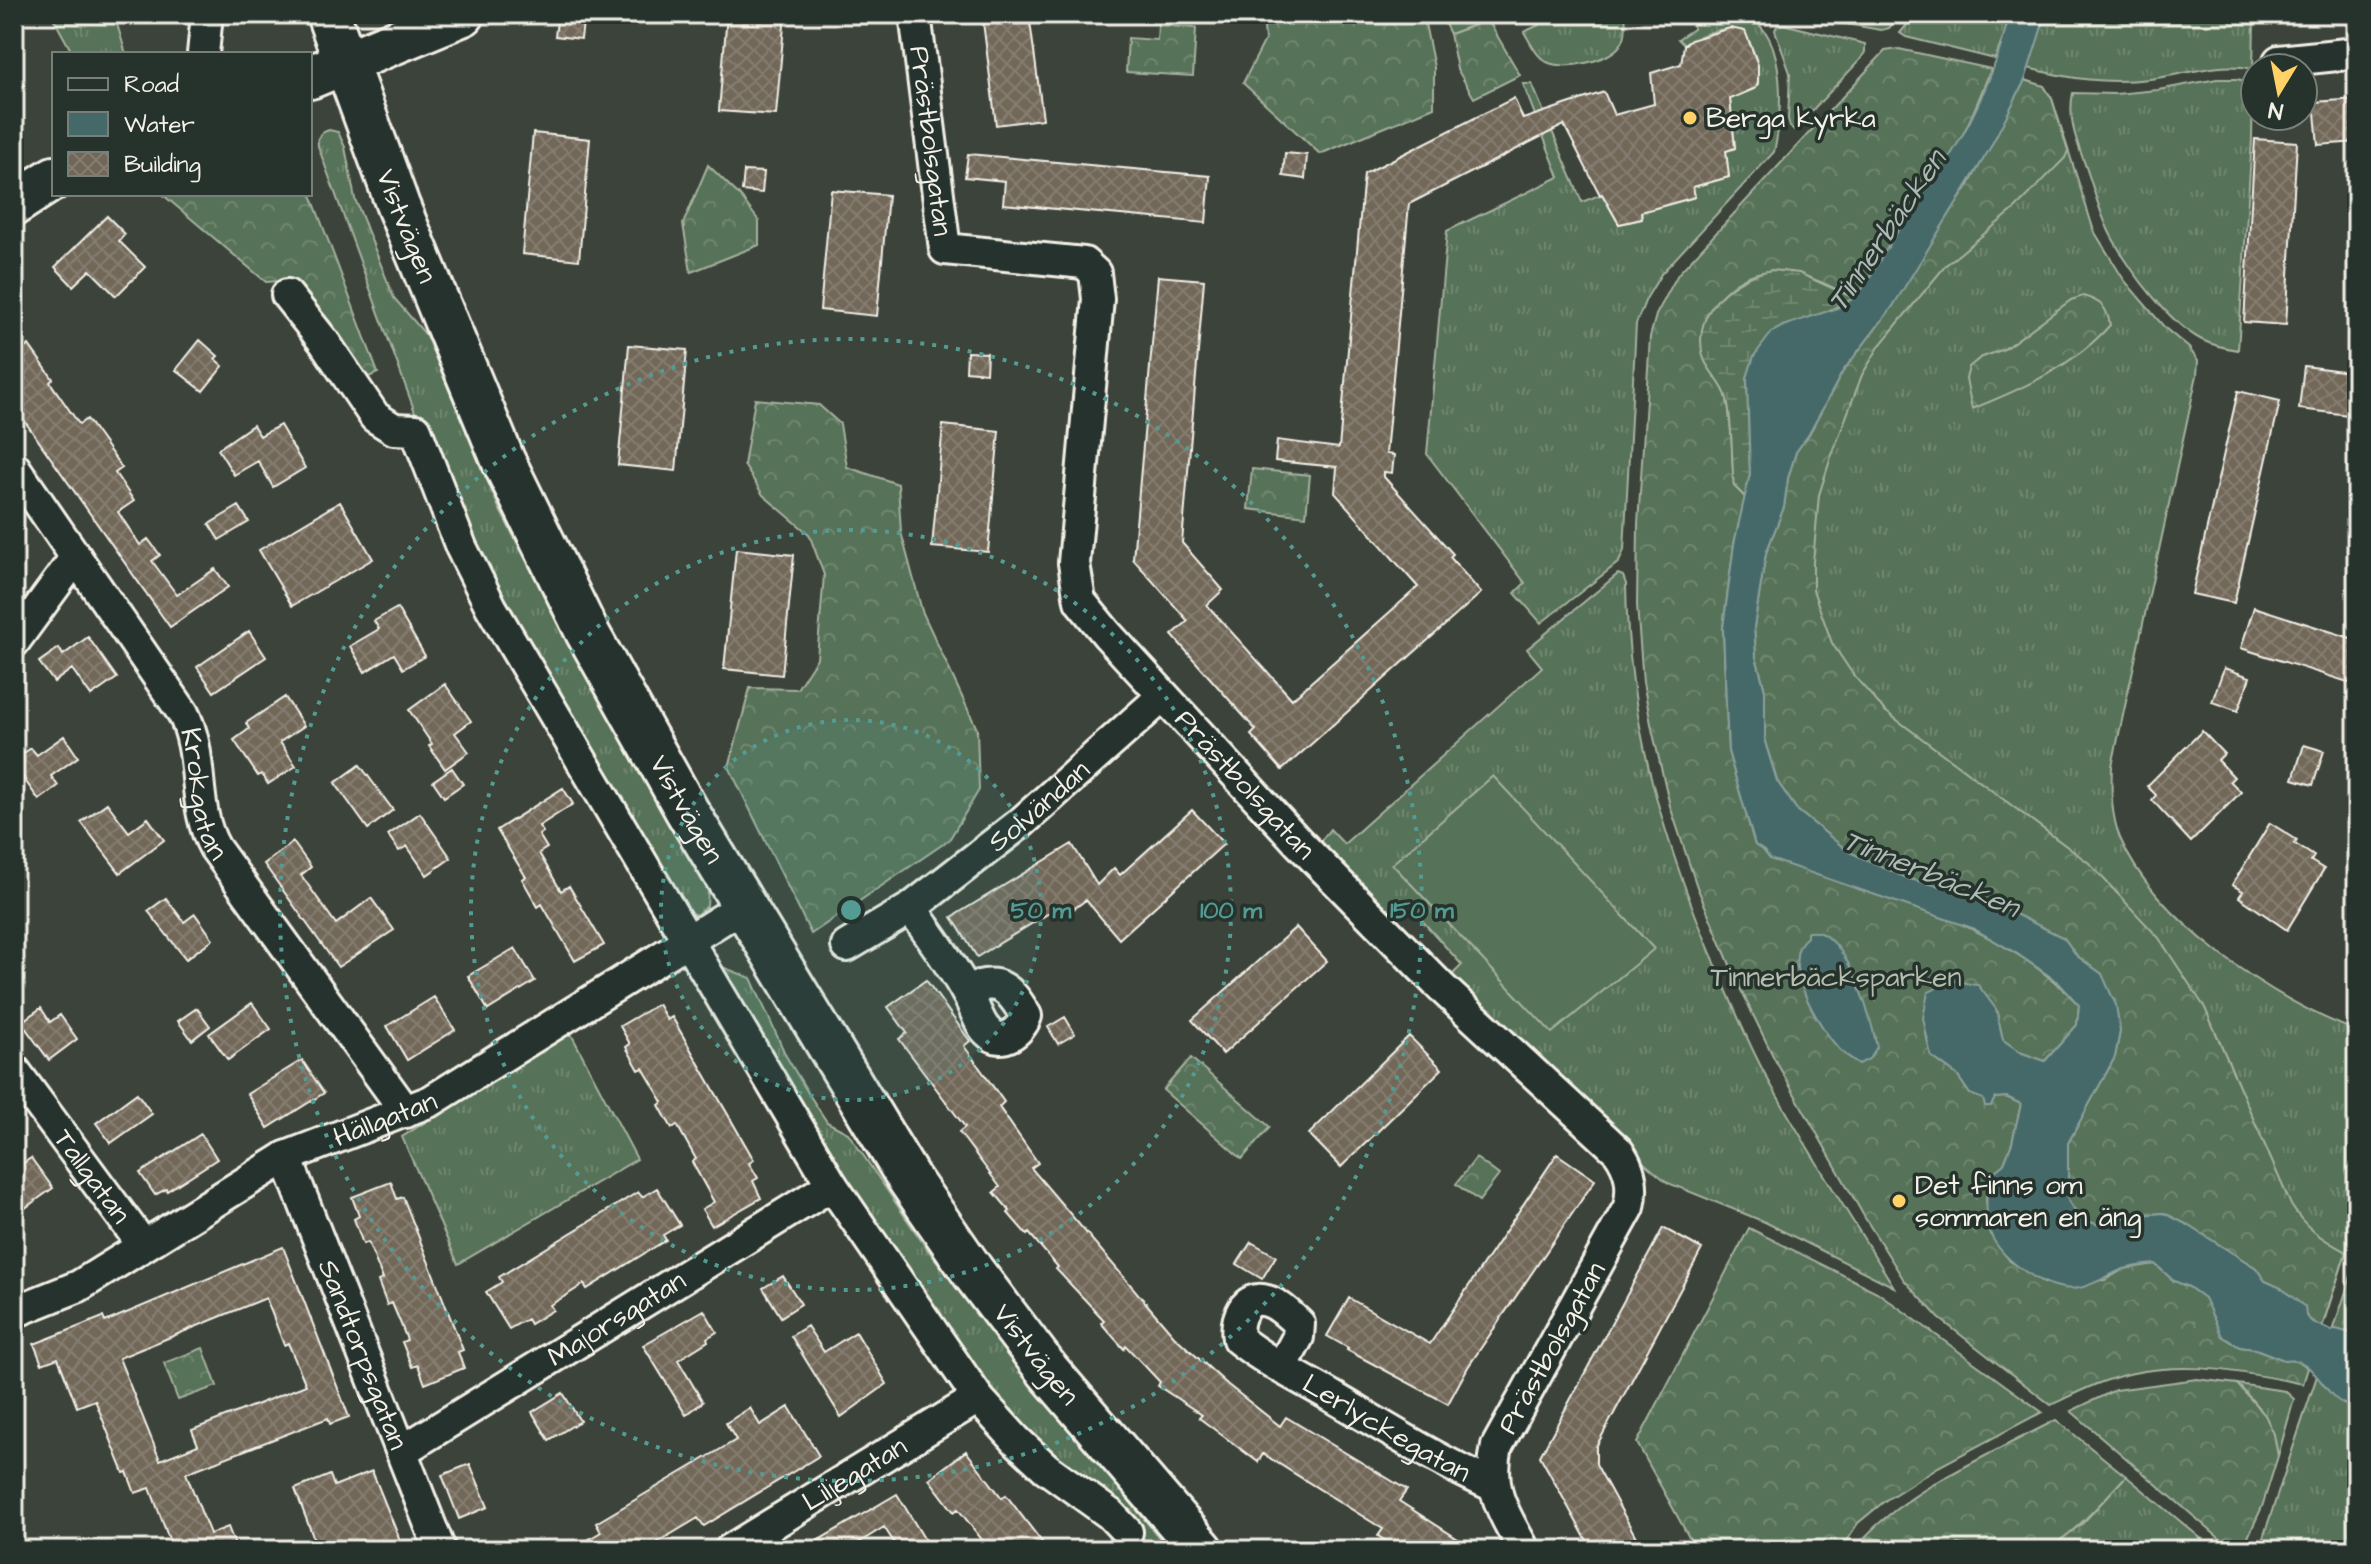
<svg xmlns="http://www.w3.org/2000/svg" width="2371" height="1564" viewBox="0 0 2371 1564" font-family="'Architects Daughter',sans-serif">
	<defs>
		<pattern id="grass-tufts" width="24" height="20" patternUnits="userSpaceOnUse" patternTransform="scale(2)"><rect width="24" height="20" fill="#577258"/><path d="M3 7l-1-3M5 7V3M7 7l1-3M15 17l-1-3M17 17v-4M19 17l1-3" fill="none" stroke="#708770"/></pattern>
		<pattern id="forest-crowns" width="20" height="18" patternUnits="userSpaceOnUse" patternTransform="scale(2)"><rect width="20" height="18" fill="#577258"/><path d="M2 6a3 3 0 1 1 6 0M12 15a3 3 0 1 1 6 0" fill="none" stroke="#708770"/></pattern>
		<pattern id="wetland-marsh" width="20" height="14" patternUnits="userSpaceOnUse" patternTransform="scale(2)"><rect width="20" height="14" fill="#577258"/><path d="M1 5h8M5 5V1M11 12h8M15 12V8" fill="none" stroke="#708770"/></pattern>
		<pattern id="building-cross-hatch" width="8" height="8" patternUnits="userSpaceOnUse" patternTransform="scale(2)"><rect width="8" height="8" fill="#716759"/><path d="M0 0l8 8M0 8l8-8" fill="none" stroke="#867d71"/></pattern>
	</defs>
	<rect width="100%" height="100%" fill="#3c433a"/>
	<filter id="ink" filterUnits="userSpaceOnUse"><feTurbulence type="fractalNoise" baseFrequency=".0125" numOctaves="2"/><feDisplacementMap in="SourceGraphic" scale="16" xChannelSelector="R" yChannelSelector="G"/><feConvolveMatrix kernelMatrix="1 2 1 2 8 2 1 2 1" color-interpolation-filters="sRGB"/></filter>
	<g filter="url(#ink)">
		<path fill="url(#grass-tufts)" stroke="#a6b2a0" stroke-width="2" d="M51 14H114L126 54H73Z
			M1440 14H1485L1488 20 1450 34Z
			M1535 14H1625C1626 24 1627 36 1621 44 1611 61 1564 71 1547 62 1536 56 1530 42 1524 32L1541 24Z
			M1689 14C1709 14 1731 11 1750 19 1788 36 1782 120 1774 152L1661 274 1646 299 1636 324 1624 550 1619 562 1541 623 1515 593 1525 583 1427 454 1447 231 1559 177 1523 84H1532L1582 202 1602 194 1619 224 1642 219 1641 212 1695 197 1693 187 1729 177 1726 151 1735 148 1730 99 1756 88C1763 69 1753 49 1745 32 1726 24 1700 34 1684 45L1678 39 1693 29V19Z
			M1788 14H1901L1889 28 1881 30Z
			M1916 14H2009L2005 33 1995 59 1906 37 1900 33Z
			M2046 14H2298L2299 18 2254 21 2253 69C2217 61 2186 75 2150 79 2107 84 2069 79 2028 68Z
			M1783 24 1865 44V52L1860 60 1794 130 1790 127 1788 119 1790 73 1775 30 1777 26Z
			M2217 79H2237L2253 83 2252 139 2238 350C2225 348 2214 346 2202 340 2169 323 2131 272 2113 239 2101 218 2095 193 2087 170 2078 144 2067 121 2073 93L2115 94 2158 90Z
			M2025 80 2044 86 2052 99 2094 231 2124 280 2165 328 2189 348 2198 361 2197 375 2112 766C2111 791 2111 815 2120 838 2155 921 2276 1002 2357 1031V1219L2322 1327 2099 1225 1758 592 1893 306 1989 150Z
			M329 130 338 132 345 147 355 199 394 298 426 335 499 508 567 639 708 891 707 906 696 915 679 909 550 691 431 456 318 146C317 136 320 133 329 130Z
			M1618 574 1623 576 1626 584C1628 727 1664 845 1720 975 1734 1008 1748 1043 1765 1074 1805 1147 1850 1216 1894 1287L1765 1222 1668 1183 1644 1163 1629 1144 1447 980 1462 965 1409 906 1392 920 1321 849 1320 842 1330 829 1344 844 1542 667 1527 649Z
			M717 965 751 978 786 1056 810 1096 827 1122 848 1133 927 1249 1169 1550H1151L1130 1518 1010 1419 835 1170Z
			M569 1030 637 1159 458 1264 402 1137Z
			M2317 1376 2343 1404 2357 1406V1550H2259Z
			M2237 1384 2285 1391 2294 1399 2278 1456C2273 1427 2259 1405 2237 1384Z
			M2126 1476 2204 1541 2214 1550H2043L2082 1524Z"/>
		<path fill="url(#forest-crowns)" stroke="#a6b2a0" stroke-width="2" d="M1263 14H1423L1434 67V107L1320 154 1243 83 1265 40Z
			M1488 20 1520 75 1474 98 1457 69 1450 34Z
			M1158 25 1196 28 1193 76 1126 72 1128 38 1157 40Z
			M1899 49 1991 69C1974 112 1958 156 1924 188L1863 288 1854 298C1812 276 1764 253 1725 292 1712 304 1703 322 1702 340 1700 362 1719 375 1726 395 1732 412 1732 464 1734 486L1745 497 1734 544 1723 628 1728 751 1755 845 1764 851 1770 859C1877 893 2000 920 2079 1005L2077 1025 2045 1061 2022 1053 2003 1040 1996 1009 1959 981 1945 982C1920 1007 1923 1024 1931 1056L1957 1075 1970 1094 1983 1098 2006 1097 2021 1104 2012 1143 2004 1164 1988 1177 1986 1199 1990 1234 2010 1261 2044 1283 2105 1280 2124 1269 2155 1264 2174 1281 2189 1287 2205 1298 2222 1336 2240 1347 2256 1349 2284 1360C2292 1357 2302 1362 2308 1368L2303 1384C2236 1370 2168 1357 2102 1382 2085 1388 2068 1397 2051 1405L1939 1318 1904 1280 1865 1218 1774 1058 1739 986 1697 887 1670 806 1652 729 1643 682 1637 605 1638 524 1650 337 1656 315 1678 274 1885 51Z
			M2025 80 2044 86 2052 99 2068 151 2065 158 2016 208 1946 265 1880 345 1862 375 1830 460 1819 495 1813 562V590L1832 643 1854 676 1885 711 2089 863 2159 938 2205 1008 2291 1205C2305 1228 2322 1239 2346 1252L2322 1327 2312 1322 2281 1288 2265 1281 2256 1268 2188 1225 2164 1213 2131 1216 2099 1225 2081 1219 2068 1201V1143L2115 1057 2120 1031 2102 974 2077 956 2064 938 2015 914 1944 887 1909 879 1849 852 1797 810 1777 781 1765 742V690L1756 657 1754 627 1766 553 1784 507 1788 478 1796 452 1809 434 1843 371 1893 306 1905 281 1970 183Z
			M708 165 740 196 759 221V245L691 272 683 224Z
			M310 192 378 373 357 382 318 322 280 281 266 282 162 194Z
			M2083 296C2101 301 2107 307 2110 325 2074 366 2022 389 1972 409L1966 379 1969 367 1980 358 2004 349 2071 300Z
			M755 399 819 405 840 424 847 467 898 484 901 532 922 611 977 729 979 790 949 840 811 934 729 767 750 688 797 689 817 658 824 575 809 534 763 495 744 465Z
			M1252 469 1310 475 1306 516 1248 509Z
			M1191 1058 1270 1127 1242 1159 1163 1090Z
			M1476 1158 1499 1175 1479 1201 1456 1184Z
			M1749 1228 1877 1292 2042 1412 1938 1467 1886 1500 1858 1523 1845 1543 1830 1550H1696L1637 1443Z
			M2357 1258V1335L2336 1329 2333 1331Z
			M203 1348 217 1386 178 1400 164 1363Z
			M2197 1379 2237 1384 2265 1415 2274 1434 2278 1456 2262 1507 2242 1550H2233L2071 1411 2115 1390Z
			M2056 1420 2126 1476C2108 1495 2065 1546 2040 1550 2014 1554 1984 1549 1958 1544L1955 1550C1925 1550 1895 1539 1864 1538 1910 1488 1995 1452 2056 1420Z"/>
		<path fill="url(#wetland-marsh)" stroke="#a6b2a0" stroke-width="2" d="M1772 270 1799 273 1854 298 1818 316 1783 326 1754 356 1747 378 1750 474 1745 497 1734 486C1731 458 1733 427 1727 399 1724 383 1706 370 1703 356 1692 311 1732 277 1772 270Z"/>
		<path fill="#577258" stroke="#a6b2a0" stroke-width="2" d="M1493 776 1654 949 1552 1033 1392 864Z"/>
		<path fill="#446968" stroke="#8a9f9b" stroke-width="2" d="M2009 14H2046L2025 80 1989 150 1893 306 1843 371 1809 434 1796 452 1788 478 1784 507 1766 553 1754 627 1756 657 1765 690V742L1777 781 1797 810 1849 852 1909 879 1944 887 2015 914 2064 938 2077 956 2102 974 2116 1005 2120 1031 2115 1057 2068 1143V1201L2080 1219 2099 1225 2131 1216 2164 1213 2188 1225 2256 1268 2265 1281 2281 1288 2305 1307 2306 1316 2312 1322 2332 1331 2336 1329 2357 1335V1406C2353 1405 2348 1406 2344 1404 2323 1395 2313 1354 2284 1360L2256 1349 2240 1347 2222 1336 2204 1298 2189 1287 2174 1281 2155 1264C2145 1265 2133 1266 2124 1269 2109 1274 2096 1285 2079 1288 2050 1294 1999 1260 1990 1232 1985 1215 1986 1195 1988 1177L2004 1164 2012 1143 2021 1104 2007 1097 1995 1098 1991 1106H1985L1983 1099 1970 1094 1957 1075 1931 1056 1923 1018 1928 992C1937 990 1942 982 1951 981 1960 980 1968 985 1978 985L1996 1009 2003 1040 2022 1053 2045 1061 2077 1025 2079 1005 2058 982 2016 953 1972 928 1770 859 1764 851 1755 845 1728 751 1723 628 1734 544 1750 474 1747 378 1754 356 1772 332 1783 326 1837 308 1854 298 1863 288 1924 188C1962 152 1999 65 2009 14Z
			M1807 932C1811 932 1816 931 1820 933 1850 943 1871 1019 1877 1047L1869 1059 1859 1064C1852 1059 1845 1055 1839 1049 1820 1028 1777 960 1807 937Z"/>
		<path fill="url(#building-cross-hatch)" stroke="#f4f1e8" stroke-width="2" fill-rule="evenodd" d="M558 14H584L581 39 555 36Z
			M727 14H785L776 115 719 111Z
			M982 14H1029L1043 119 996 125Z
			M1730 28 1745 31 1758 65V83L1756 88 1730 99 1735 148 1726 151 1729 177 1693 187 1695 197 1641 212 1642 219 1619 224 1602 194 1600 195 1564 125 1409 204 1386 454 1394 455 1392 473 1384 472V477L1453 554 1450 557 1481 593 1282 770 1251 735 1256 730 1172 635 1188 621 1133 559 1158 276 1204 280 1182 543 1223 590 1207 605 1292 699 1418 587 1335 493 1337 467 1275 461 1277 440 1339 448 1364 174 1514 98 1523 119 1604 92 1614 115 1654 104 1651 73 1681 64 1684 45 1691 40Z
			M2357 99V142L2318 145 2314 102Z
			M533 133 590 139 579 260 522 254Z
			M2255 139 2297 142 2286 325 2244 322Z
			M1285 153 1307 155 1305 179 1283 176Z
			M968 154 1210 176 1206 223 1003 204 1005 181 965 177Z
			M744 171 764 172 762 193 742 191Z
			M831 190 888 195 877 316 820 310Z
			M107 216 125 234 119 241 145 267 116 296 90 270 73 286 55 267Z
			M200 340 218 356 215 359 223 366 203 391 176 370Z
			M29 345 53 379 50 382 79 424 87 419 122 468 115 473 134 501 118 512 140 545 148 539 160 555 152 561 177 595 215 569 228 587 170 627 14 406V356Z
			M629 345 687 350 676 471 618 465Z
			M967 352 987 353 986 373 966 371Z
			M2304 366 2357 373V416L2299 409Z
			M2238 391 2280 401 2234 603 2192 594Z
			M253 425 260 436 280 425 305 468 273 487 258 461 234 475 218 449Z
			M943 425 999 431 988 552 932 547Z
			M340 502 373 559 292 606 259 550Z
			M239 506 249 522 219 540 209 524Z
			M736 549 794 555 782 675 724 669Z
			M2254 607 2357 640V685L2241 648Z
			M397 608 425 656 403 669 394 654 365 672 350 646 379 629 374 621Z
			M249 631 266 657 214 692 197 667Z
			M88 637 117 678 91 696 72 669 54 682 39 662 59 648 63 655Z
			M2224 668 2250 677 2238 711 2212 702Z
			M445 684 471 721 455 733 469 752 445 769 429 746 432 744 409 710Z
			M285 697 304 726 280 742 296 766 268 784 262 774 258 776 234 740 249 729 246 723Z
			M2202 731 2224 754 2218 760 2234 777 2230 781 2241 792 2191 842 2152 800 2156 795 2147 786Z
			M64 736 78 757 51 776 58 786 39 800 14 765V760L31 748 37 755Z
			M2304 745 2324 751 2313 785 2293 779Z
			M360 765 393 810 368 829 335 783Z
			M452 768 463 784 444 797 433 781Z
			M563 788 573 804 539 826 543 832 539 835 547 848 539 853 561 891 569 886 604 945 575 961 542 904 538 907 522 879 526 877 497 830Z
			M107 803 129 832 148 818 164 840 120 873 81 822Z
			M1192 810 1224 844 1119 939 1086 900 1065 915 1059 907 977 957 952 917 1072 844 1097 885 1114 868 1120 875Z
			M420 813 451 858 427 875 407 846 399 851 388 835Z
			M2270 823 2297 840 2295 844 2314 856 2311 861 2324 869 2287 930 2239 897 2243 891 2232 885Z
			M293 842 311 867 301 875 336 924 371 898 394 930 338 967 264 864Z
			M166 898 184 922 195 914 213 939 186 959 148 911Z
			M1296 927 1327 961 1223 1054 1192 1020Z
			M515 948 535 981 488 1010 468 976Z
			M926 980 970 1041 964 1046 1004 1102 999 1107 1038 1163 1031 1168 1174 1336 1228 1385 1280 1426 1286 1417 1407 1490 1399 1501 1475 1550H1400L1378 1536 1383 1529 1263 1454 1258 1462 1199 1418 1202 1415 1158 1386 1160 1382 1126 1346 1124 1349 1101 1323 1104 1320 1056 1269 1058 1267 1029 1233 1027 1235 1008 1213 1010 1211 994 1192 1000 1187 959 1132 965 1127 899 1039 907 1033 888 1007Z
			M434 997 455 1030 407 1060 387 1026Z
			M252 1003 271 1029 228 1060 209 1034Z
			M658 1004 667 1020 672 1017 754 1160 749 1163 758 1178 753 1181 761 1198 712 1226 702 1209 714 1202 692 1162 696 1159 677 1125 672 1128 665 1116 659 1105 663 1102 643 1068 639 1070 626 1047 630 1044 620 1026Z
			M41 1008 50 1022 60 1015 77 1039 49 1060 21 1022Z
			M197 1008 210 1026 192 1040 178 1021Z
			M1065 1017 1075 1034 1058 1044 1048 1027Z
			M1409 1036 1442 1069 1341 1167 1309 1134Z
			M302 1060 324 1093 268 1128 247 1094Z
			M137 1093 152 1114 111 1143 96 1123Z
			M201 1134 217 1159 167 1191 166 1189 155 1195 140 1173Z
			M1557 1154 1595 1180 1468 1367 1448 1404 1347 1350 1348 1348 1327 1336 1349 1298 1430 1344Z
			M31 1158 53 1188 14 1216V1169Z
			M391 1182 397 1199 403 1197 463 1350 458 1352 464 1368 425 1384 418 1365 412 1367 402 1342 407 1340 400 1322 392 1303 387 1305 378 1281 383 1279 368 1242 363 1244 354 1219 359 1216 352 1197Z
			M657 1188 680 1225 663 1235 666 1240 587 1289 584 1284 567 1295 550 1305 553 1310 530 1324 527 1319 509 1329 486 1292 502 1282 499 1277 638 1192 642 1197Z
			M1663 1228 1702 1249 1596 1447V1464L1643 1550H1592L1540 1456Z
			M1251 1242 1276 1256 1262 1279 1237 1264Z
			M283 1247 349 1417 330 1424 328 1418 186 1473 210 1534 228 1527 237 1550H173L150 1488 135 1493 127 1472 124 1473 95 1400 77 1407 58 1358 42 1364 34 1344 103 1317 105 1322ZM266 1298 284 1345 288 1343 306 1385 192 1430 198 1445 160 1460 119 1358Z
			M783 1276 801 1304 781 1317 763 1288Z
			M704 1310 717 1332 707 1338 708 1341 678 1360 703 1402 686 1415 643 1345Z
			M807 1326 824 1352 856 1332 887 1384 841 1417 791 1336Z
			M563 1393 580 1421 549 1440 532 1412Z
			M789 1407 819 1456 704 1526 698 1518 658 1542 663 1550H571L601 1532 596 1523 736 1440 726 1423 750 1408 760 1425Z
			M966 1451 1002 1498 1006 1495 1048 1550H990L958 1509 954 1512 929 1479Z
			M470 1464 488 1507 459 1519 442 1475Z
			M372 1471 404 1550H318L295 1489 330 1475 334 1486Z
			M897 1494 931 1550H899L884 1527 847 1550H802Z"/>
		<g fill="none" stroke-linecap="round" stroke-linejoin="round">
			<defs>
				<g id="street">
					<path id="s1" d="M915 14 945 249 1084 263 1095 273 1098 299 1074 563 1080 601 1107 634 1299 843 1442 988 1618 1151C1631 1169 1634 1186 1629 1207L1497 1446C1487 1490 1504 1513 1524 1550"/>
					<path d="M203 54 207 14"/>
					<path d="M2279 61 2357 53"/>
					<path d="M287 295 325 343 375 417 394 429 416 430 461 547 491 607 832 1185 978 1398 1017 1441 1046 1468 1110 1514 1127 1532"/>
					<path id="s2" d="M14 467 183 713C205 756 191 806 215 848L406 1112"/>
					<path d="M14 642 76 557"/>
					<path d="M911 908C930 936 951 963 967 993 974 1004 978 1023 988 1032 1002 1047 1021 1031 1026 1016 1010 988 998 976 966 991"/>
					<path id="s3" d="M847 946 911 908 1022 822 1163 696"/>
					<path id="s4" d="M14 1070 143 1245"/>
					<path id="s5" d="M286 1157 440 1550"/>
					<path id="s6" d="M14 1312 79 1286 286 1157 431 1101 745 905"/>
					<path id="s7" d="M1282 1367 1298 1337 1299 1324C1290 1316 1279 1304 1267 1301 1244 1294 1235 1320 1238 1339 1268 1363 1305 1380 1338 1400 1389 1430 1440 1462 1494 1486"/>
					<path id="s8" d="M402 1451 832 1185"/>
					<path id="s9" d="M730 1550 978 1398"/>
				</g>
				<g id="secondary">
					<path id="s10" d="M328 14 398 206 503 460 587 632 687 811 909 1179 973 1272 1048 1371 1202 1550"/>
					<path d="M310 77 463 14"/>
					<path d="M14 204 54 178"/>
				</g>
			</defs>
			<use href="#street" stroke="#f4f1e8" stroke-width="36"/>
			<use href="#secondary" stroke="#f4f1e8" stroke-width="48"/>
			<use href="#street" stroke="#26332d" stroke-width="30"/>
			<use href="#secondary" stroke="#26332d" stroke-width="42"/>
		</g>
	</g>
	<circle cx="851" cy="910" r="190" fill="#549b93" fill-opacity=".12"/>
	<g fill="none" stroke="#549b93" stroke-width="4" stroke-dasharray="4 8">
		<circle cx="851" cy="910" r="190"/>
		<circle cx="851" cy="910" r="380"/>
		<circle cx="851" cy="910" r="571"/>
	</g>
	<g fill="#ffd166" stroke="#26332d" stroke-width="3">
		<circle cx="1690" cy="118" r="8"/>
		<circle cx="1899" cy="1201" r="8"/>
	</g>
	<g text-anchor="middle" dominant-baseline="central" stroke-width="7" stroke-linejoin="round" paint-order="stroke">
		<g font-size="28" fill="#f4f1e8" stroke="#26332d" text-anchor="start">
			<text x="1706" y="118">Berga kyrka</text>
			<text x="1915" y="1185">Det finns om<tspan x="1915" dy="32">sommaren en äng</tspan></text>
		</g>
		<g font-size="28" fill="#f4f1e8" stroke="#26332d">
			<text stroke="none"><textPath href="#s1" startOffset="128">Prästbolsgatan</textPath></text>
			<text stroke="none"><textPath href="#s10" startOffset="226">Vistvägen</textPath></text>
			<text stroke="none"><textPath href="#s1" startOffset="968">Prästbolsgatan</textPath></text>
			<text stroke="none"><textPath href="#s2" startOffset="382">Krokgatan</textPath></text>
			<text stroke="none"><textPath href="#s3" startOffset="238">Solvändan</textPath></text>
			<text stroke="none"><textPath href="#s10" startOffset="874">Vistvägen</textPath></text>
			<text stroke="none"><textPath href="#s6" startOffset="420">Hällgatan</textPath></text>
			<text stroke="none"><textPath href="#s4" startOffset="132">Tallgatan</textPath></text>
			<text stroke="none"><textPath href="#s8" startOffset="252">Majorsgatan</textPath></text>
			<text transform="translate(1552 1348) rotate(-61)">Prästbolsgatan</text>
			<text stroke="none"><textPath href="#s5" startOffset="212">Sandtorpsgatan</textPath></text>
			<text stroke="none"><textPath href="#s10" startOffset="1522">Vistvägen</textPath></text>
			<text stroke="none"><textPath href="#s7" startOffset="318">Lerlyckegatan</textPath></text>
			<text stroke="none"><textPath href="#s9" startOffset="146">Liljegatan</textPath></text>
		</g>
		<g font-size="28" fill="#b5beae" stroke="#26332d">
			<text x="1836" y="977">Tinnerbäcksparken</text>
		</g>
		<g font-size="30" font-style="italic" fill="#aebbb5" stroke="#26332d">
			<text transform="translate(1887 231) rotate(-56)">Tinnerbäcken</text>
			<text transform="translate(1931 874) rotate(22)">Tinnerbäcken</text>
		</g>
	</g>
	<circle cx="851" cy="910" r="12" fill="#549b93" stroke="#26332d" stroke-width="4"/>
	<g font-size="24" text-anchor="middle" font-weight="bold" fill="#549b93" stroke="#26332d" stroke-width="7" stroke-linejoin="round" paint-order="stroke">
		<text x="1041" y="918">50 m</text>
		<text x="1231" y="918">100 m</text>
		<text x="1422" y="918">150 m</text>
	</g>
	<rect width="2371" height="1564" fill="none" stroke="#26332d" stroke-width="48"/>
	<rect x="24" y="24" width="2323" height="1516" fill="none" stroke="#f4f1e8" stroke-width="3" filter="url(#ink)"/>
	<rect x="52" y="52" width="260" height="144" fill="#26332d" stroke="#787f78" stroke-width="2"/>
	<rect x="68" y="78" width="40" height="12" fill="#26332d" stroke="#787f78" stroke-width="2"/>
	<text x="124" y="92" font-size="24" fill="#f4f1e8">Road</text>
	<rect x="68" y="112" width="40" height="24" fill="#446968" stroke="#787f78" stroke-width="2"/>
	<text x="124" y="132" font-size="24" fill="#f4f1e8">Water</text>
	<rect x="68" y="152" width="40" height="24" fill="url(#building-cross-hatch)" stroke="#787f78" stroke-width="2"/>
	<text x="124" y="172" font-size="24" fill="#f4f1e8">Building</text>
	<g transform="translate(2279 92) rotate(190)"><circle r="38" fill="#26332d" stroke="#787f78" stroke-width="2"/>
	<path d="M0-6L14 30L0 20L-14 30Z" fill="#ffd166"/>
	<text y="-12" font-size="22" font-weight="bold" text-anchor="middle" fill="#f4f1e8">N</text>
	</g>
</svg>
